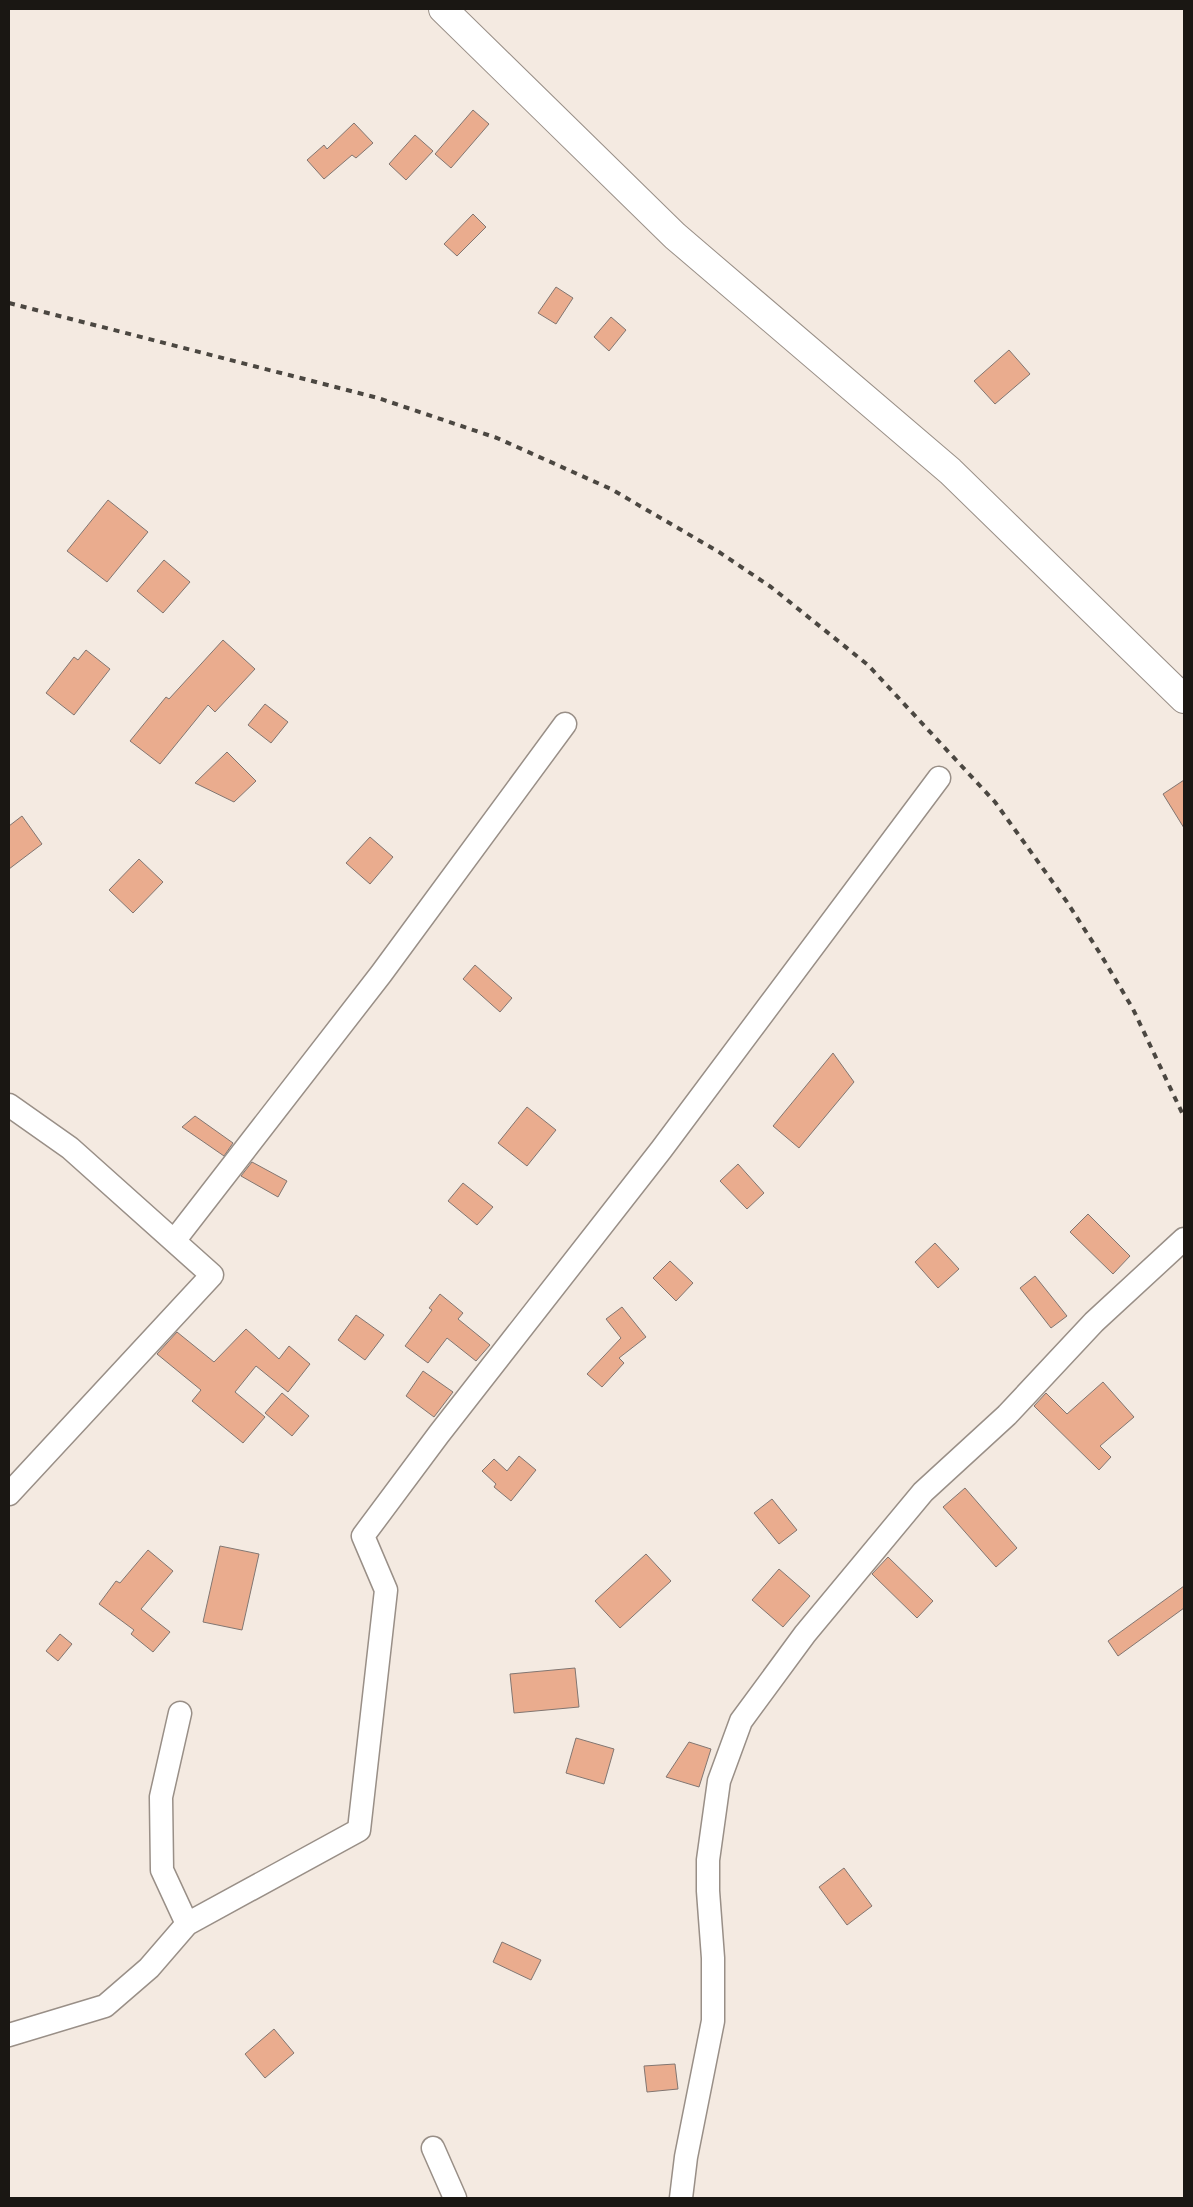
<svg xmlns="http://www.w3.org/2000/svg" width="1193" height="2207" viewBox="0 0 1193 2207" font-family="'Work Sans',sans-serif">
	<rect width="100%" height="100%" fill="#f4eae1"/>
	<path fill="#eaac8e" stroke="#827671" d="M473 110 489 124 451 168 435 154Z
		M354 123 373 143 356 158 352 155 324 179 307 160 324 145 327 149Z
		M415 135 433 151 406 180 389 164Z
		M473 214 486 227 457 256 444 244Z
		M556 287 573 298 556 324 538 313Z
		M611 317 626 330 609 351 594 337Z
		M1009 350 1030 374 995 404 974 381Z
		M108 500 148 532 107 582 67 551Z
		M164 560 190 582 163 613 137 591Z
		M223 640 255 669 215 712 208 705 160 764 130 741 166 697 169 699Z
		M86 650 110 669 74 715 46 693 74 657 78 660Z
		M265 704 288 722 271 743 248 725Z
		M227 752 256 781 234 802 195 783Z
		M1184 780V828L1163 794Z
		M22 816 42 844 9 869V826Z
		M370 837 393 857 370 884 346 863Z
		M139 859 163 882 133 913 109 890Z
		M475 965 512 998 500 1012 463 979Z
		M833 1053 854 1082 799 1148 773 1126Z
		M527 1107 556 1130 527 1166 498 1143Z
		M195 1116 233 1143 224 1156 182 1127Z
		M252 1162 287 1181 278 1197 241 1176Z
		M738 1164 764 1193 747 1209 720 1181Z
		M463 1183 493 1207 477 1225 448 1201Z
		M1088 1214 1130 1256 1113 1274 1070 1232Z
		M935 1243 959 1269 938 1288 915 1262Z
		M670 1261 693 1283 676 1301 653 1278Z
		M1035 1276 1067 1316 1051 1328 1020 1288Z
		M440 1294 463 1313 458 1319 490 1345 476 1361 447 1338 428 1363 405 1346 432 1310 429 1308Z
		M622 1307 646 1337 619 1358 624 1363 602 1387 587 1374 621 1338 606 1319Z
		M356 1315 384 1335 365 1360 338 1340Z
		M246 1329 279 1359 289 1346 310 1364 288 1392 256 1366 235 1392 265 1417 243 1443 192 1401 201 1390 157 1354 177 1332 214 1362Z
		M423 1371 453 1392 434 1417 406 1396Z
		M1103 1382 1134 1417 1100 1446 1111 1457 1099 1470 1034 1406 1046 1393 1067 1414Z
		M282 1393 309 1416 292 1436 265 1413Z
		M519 1456 536 1470 511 1501 494 1487 496 1484 482 1471 494 1459 507 1471Z
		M965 1488 1017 1548 996 1567 943 1507Z
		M772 1499 797 1530 779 1544 754 1513Z
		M220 1546 259 1554 242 1630 203 1622Z
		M148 1550 173 1571 141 1609 170 1632 153 1652 131 1634 134 1630 99 1604 116 1581 120 1583Z
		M646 1554 671 1581 620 1628 595 1601Z
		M888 1557 933 1601 917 1618 872 1574Z
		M779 1569 810 1596 783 1627 752 1600Z
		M1184 1586V1608L1118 1656 1108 1641Z
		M60 1634 72 1644 58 1661 46 1651Z
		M575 1668 579 1707 514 1713 510 1674Z
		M576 1738 614 1749 604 1784 566 1773Z
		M689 1742 711 1749 699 1787 666 1777Z
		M844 1868 872 1906 847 1925 819 1887Z
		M502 1942 541 1960 531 1980 493 1962Z
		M274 2029 294 2053 265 2078 245 2054Z
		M675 2064 678 2089 647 2092 644 2066Z"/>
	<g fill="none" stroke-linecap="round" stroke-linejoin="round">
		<defs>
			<path id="minor" d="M9 1105 70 1148 212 1275 9 1494
				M174 1241 381 974 565 724
				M180 1713 161 1797 162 1870 187 1924
				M9 2035 105 2006 149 1968 187 1924 359 1830 386 1590 363 1536 439 1434 661 1150 939 778
				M433 2148 455 2198
				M681 2198 686 2157 713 2021V1958L708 1891V1860L719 1781 741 1721 805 1634 923 1492 1007 1415 1094 1322 1184 1239"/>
			<path id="secondary" d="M443 9 675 236 950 471 1184 699"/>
		</defs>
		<use href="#minor" stroke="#998f87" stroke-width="25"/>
		<use href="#secondary" stroke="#998f87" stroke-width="30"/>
		<use href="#minor" stroke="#fff" stroke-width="22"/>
		<use href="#secondary" stroke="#fff" stroke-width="28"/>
		<path stroke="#4b4741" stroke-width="4" stroke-dasharray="6 6" stroke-linecap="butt" d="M9 303 378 398 497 438 611 489 719 552 771 587 868 665 995 802 1067 902 1101 955 1133 1009 1184 1117"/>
	</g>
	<rect width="1193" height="2207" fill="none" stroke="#1a1713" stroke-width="20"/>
</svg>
